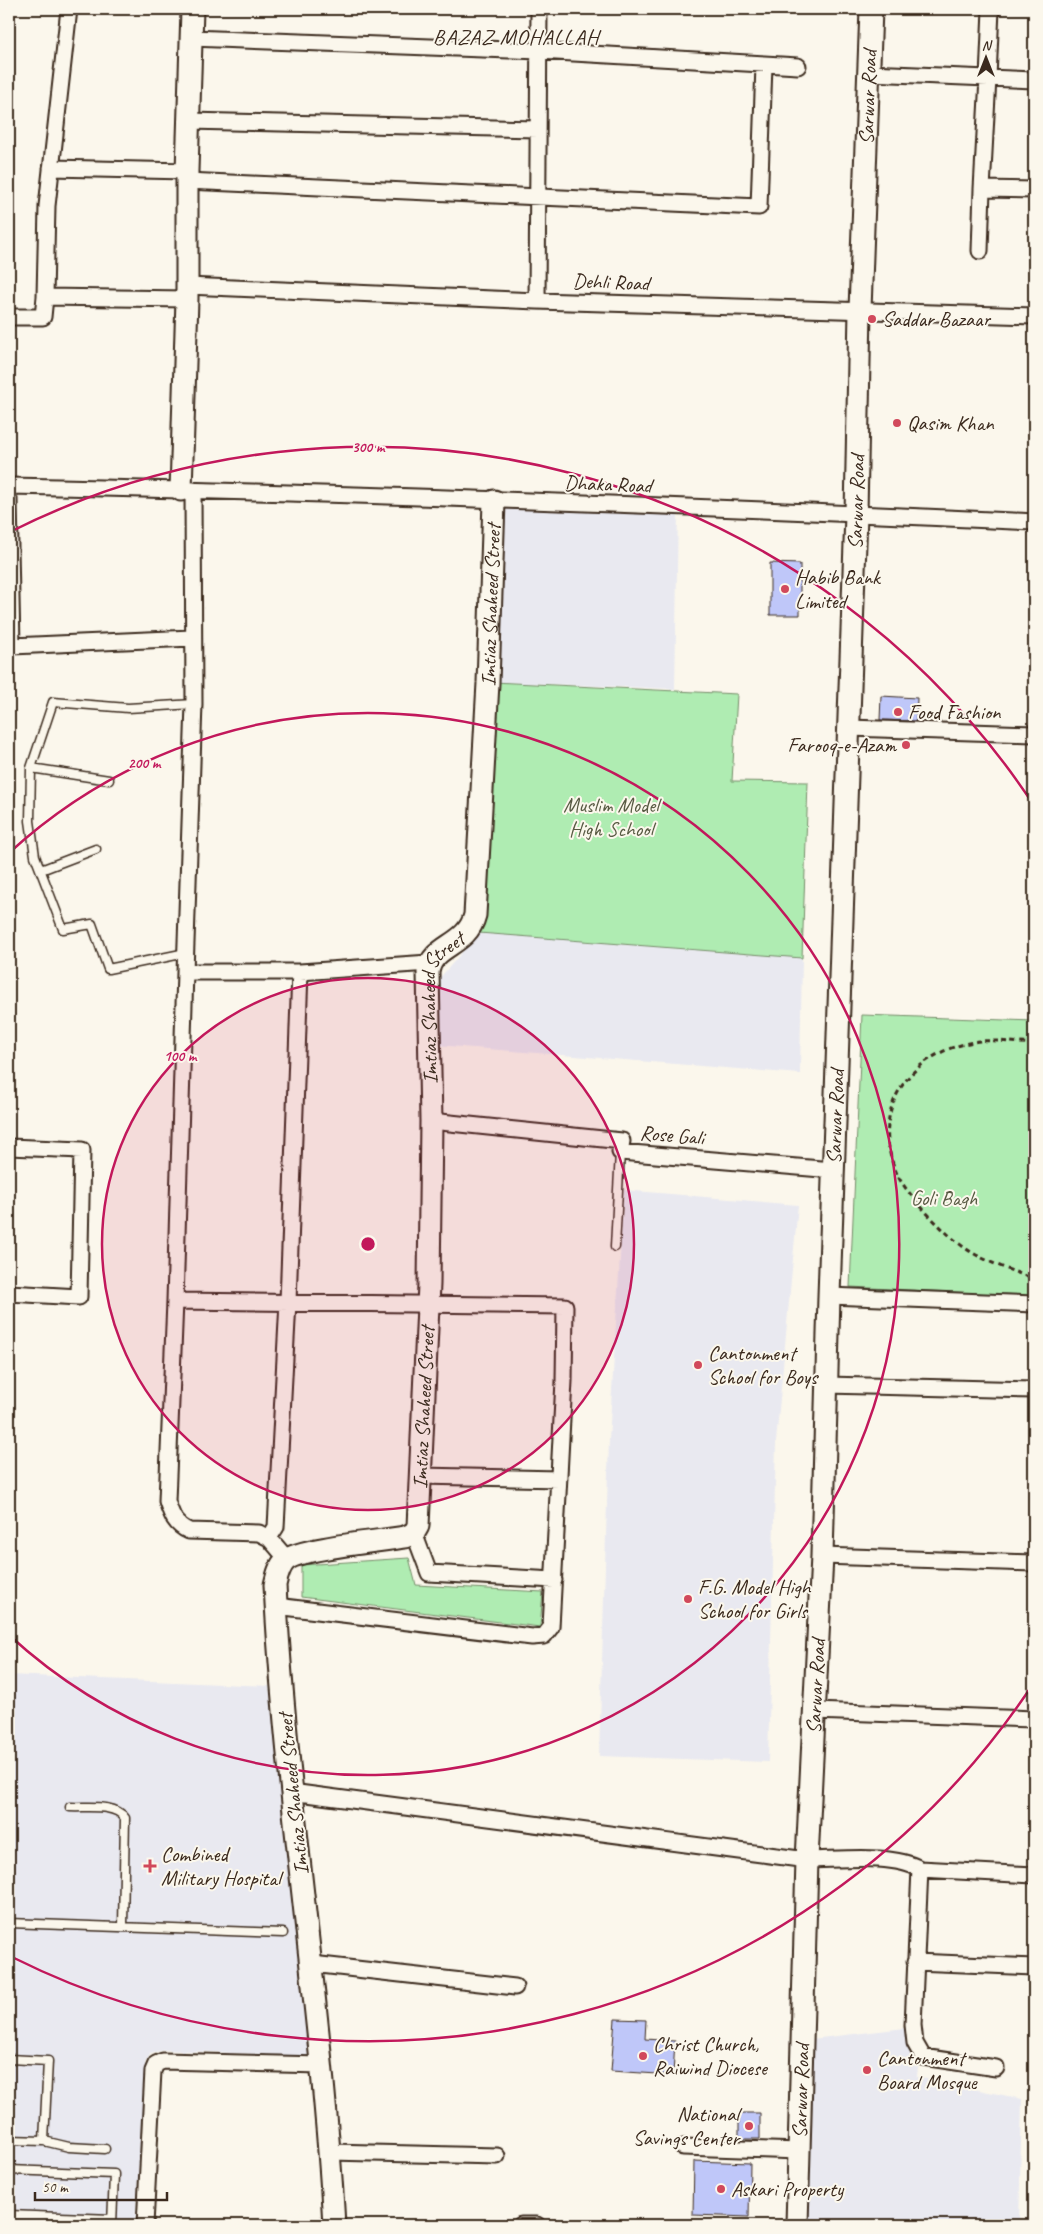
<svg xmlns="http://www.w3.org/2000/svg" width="1043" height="2234" viewBox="0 0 1043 2234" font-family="Caveat,sans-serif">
	<rect width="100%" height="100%" fill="#fbf7ec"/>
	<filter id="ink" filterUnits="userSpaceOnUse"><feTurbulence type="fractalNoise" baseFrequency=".02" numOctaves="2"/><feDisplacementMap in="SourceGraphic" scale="10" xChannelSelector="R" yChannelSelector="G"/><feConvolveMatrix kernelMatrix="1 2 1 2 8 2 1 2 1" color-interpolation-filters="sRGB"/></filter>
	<g filter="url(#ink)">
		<path fill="#e9e9f0" d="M502 507 678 511 675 689 493 682Z
			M479 933 802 958 800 1074 436 1045 437 981Z
			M624 1190 798 1205 776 1442 768 1762 599 1756 609 1440Z
			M9 1675 269 1686 315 2047 311 2053 305 2056 165 2050 151 2053 145 2063 135 2225H9Z
			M922 2026 917 2077 1022 2099 1019 2225H797L803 2040Z"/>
		<path fill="#afecb2" stroke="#758b68" d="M493 682 737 694 732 781 808 782 802 958 479 933Z
			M862 1015 1034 1021V1296L850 1287Z
			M409 1558 416 1585 543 1592 540 1627 301 1597V1565Z"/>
		<path fill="#bfc7f9" stroke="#3b2a1e" d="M770 563 800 564V615H770Z
			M881 696 917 698 916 721 880 720Z
			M615 2019 646 2020 645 2039 675 2041 673 2075 611 2071Z
			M739 2113H760V2139H739Z
			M694 2161 750 2163 749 2217 693 2215Z"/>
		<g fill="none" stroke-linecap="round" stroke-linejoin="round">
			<defs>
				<path id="lane" d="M31 768 109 780
					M41 870 96 849
					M186 953 108 969 92 924 63 929 35 856 30 821 31 768 53 702 128 708 194 704
					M615 1247 620 1152
					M70 1807C87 1808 115 1803 125 1818L123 1926
					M9 1923 283 1933
					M9 2059 48 2061 44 2141 9 2140
					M44 2141 69 2147 105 2149
					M9 2170 114 2174 112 2225
					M9 2215 112 2219"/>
				<path id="street" d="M69 9 47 206 45 297 187 299
					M991 9 988 78 1034 80
					M191 38 539 51 798 66
					M869 73 988 78 982 189 1034 190
					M189 121 538 129
					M51 168 187 171
					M187 181 759 207 764 65
					M980 251 982 189
					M187 286 537 301 1034 316
					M537 301 539 9
					M9 317H43L45 297
					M9 486C351 493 693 506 1034 522
					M193 490 194 704 185 972H300L429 963
					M9 498 12 646 192 638
					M849 728 1034 734
					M185 972 175 1301 167 1501C171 1514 175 1525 189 1531L259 1533 269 1538 287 1559
					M431 1121 622 1141 620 1152 833 1170
					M9 1147 82 1150 79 1297 9 1293
					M829 1296 1034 1304
					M175 1301 565 1306 564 1381 551 1627 544 1636 532 1637 276 1606
					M826 1385 1034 1390
					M420 1476 559 1479
					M414 1533 429 1573 554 1580
					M269 1538 276 1527 288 1302 300 972
					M822 1556 1034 1563
					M814 1711 1034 1719
					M291 1792 807 1860C838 1860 893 1853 920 1869L913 2025 915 2043 923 2057 996 2068
					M920 1869 1034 1875
					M915 1962 1034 1967
					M312 1964 515 1987
					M683 2147 799 2151
					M330 2152 497 2156
					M145 2225 153 2071 156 2064 163 2061 322 2065
					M521 2225H537"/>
				<g id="secondary">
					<path d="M181 490 187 299V171L192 9"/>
					<path id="s1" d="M334 2225C322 2011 286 1799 275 1585 277 1576 279 1566 286 1560 300 1548 382 1541 405 1537L414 1533 418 1526 429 1284 431 1121 428 972C432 944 467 947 475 915L488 683 494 501"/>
					<path id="s2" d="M797 2225 807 1860 822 1556 829 1296 856 514 860 310 871 9"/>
				</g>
			</defs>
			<use href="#lane" stroke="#3b2a1e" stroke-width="11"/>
			<use href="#street" stroke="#3b2a1e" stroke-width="19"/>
			<use href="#secondary" stroke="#3b2a1e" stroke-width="25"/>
			<path stroke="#3b2a1e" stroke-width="3" stroke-dasharray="5 4" stroke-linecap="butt" d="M1034 1044C1017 1043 998 1040 981 1041 912 1049 866 1109 898 1176 906 1193 941 1229 956 1241 978 1260 1008 1269 1034 1279"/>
			<use href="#lane" stroke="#fbf7ec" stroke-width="8"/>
			<use href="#street" stroke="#fbf7ec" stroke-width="15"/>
			<use href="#secondary" stroke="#fbf7ec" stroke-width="21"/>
		</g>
	</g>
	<circle cx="368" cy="1244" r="266" fill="#c2185b" fill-opacity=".12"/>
	<g fill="none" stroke="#c2185b" stroke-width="2.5">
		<circle cx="368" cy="1244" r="266"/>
		<path d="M9 853A531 531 0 1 1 9 1635"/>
		<path d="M1033 1684A797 797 0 0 1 12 1957M12 531A797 797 0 0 1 1033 804"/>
	</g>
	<g fill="#d1495b" stroke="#fbf7ec" stroke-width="2">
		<circle cx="872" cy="319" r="5"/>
		<circle cx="897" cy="423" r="5"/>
		<circle cx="785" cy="589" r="5"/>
		<circle cx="898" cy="712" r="5"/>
		<circle cx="906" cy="745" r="5"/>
		<circle cx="698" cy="1365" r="5"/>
		<circle cx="688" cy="1599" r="5"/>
		<path d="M147.5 1858.5h5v5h5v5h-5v5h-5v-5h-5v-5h5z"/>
		<circle cx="643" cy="2056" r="5"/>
		<circle cx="867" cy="2070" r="5"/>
		<circle cx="749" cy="2126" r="5"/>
		<circle cx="721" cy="2189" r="5"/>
	</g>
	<g text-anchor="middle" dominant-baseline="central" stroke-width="4" stroke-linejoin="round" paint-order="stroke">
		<g font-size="21" fill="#3b2a1e" stroke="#fbf7ec">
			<text stroke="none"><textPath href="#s2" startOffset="2129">Sarwar Road</textPath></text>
			<text transform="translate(611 282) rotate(2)">Dehli Road</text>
			<text transform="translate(608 484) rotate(2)">Dhaka Road</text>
			<text stroke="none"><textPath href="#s2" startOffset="1724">Sarwar Road</textPath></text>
			<text stroke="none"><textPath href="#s1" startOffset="1751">Imtiaz Shaheed Street</textPath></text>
			<text stroke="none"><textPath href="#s1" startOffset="1334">Imtiaz Shaheed Street</textPath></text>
			<text stroke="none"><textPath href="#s2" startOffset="1109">Sarwar Road</textPath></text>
			<text transform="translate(672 1135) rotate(5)">Rose Gali</text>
			<text stroke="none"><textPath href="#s1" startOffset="929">Imtiaz Shaheed Street</textPath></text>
			<text stroke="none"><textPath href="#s2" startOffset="539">Sarwar Road</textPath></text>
			<text transform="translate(293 1794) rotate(-96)">Imtiaz Shaheed Street</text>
			<text stroke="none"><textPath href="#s2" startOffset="134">Sarwar Road</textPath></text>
		</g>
		<g font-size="21" fill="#3b2a1e" stroke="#fbf7ec" text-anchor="start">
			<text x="882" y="319">Saddar Bazaar</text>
			<text x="907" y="423">Qasim Khan</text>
			<text x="795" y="577">Habib Bank<tspan x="795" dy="24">Limited</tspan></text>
			<text x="908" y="712">Food Fashion</text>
			<text x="896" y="745" text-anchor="end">Farooq-e-Azam</text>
			<text x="708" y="1353">Cantonment<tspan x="708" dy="24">School for Boys</tspan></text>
			<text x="698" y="1587">F.G. Model High<tspan x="698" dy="24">School for Girls</tspan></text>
			<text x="161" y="1854">Combined<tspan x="161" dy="24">Military Hospital</tspan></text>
			<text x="653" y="2044">Christ Church,<tspan x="653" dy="24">Raiwind Diocese</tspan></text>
			<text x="877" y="2058">Cantonment<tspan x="877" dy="24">Board Mosque</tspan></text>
			<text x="739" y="2114" text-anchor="end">National<tspan x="739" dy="24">Savings Center</tspan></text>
			<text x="731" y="2189">Askari Property</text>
		</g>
		<g font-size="21" fill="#585a43" stroke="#fbf7ec">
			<text x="611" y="805">Muslim Model<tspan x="611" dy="24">High School</tspan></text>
			<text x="944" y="1198">Goli Bagh</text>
		</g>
		<g font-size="22" letter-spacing="1" fill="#3b2a1e" stroke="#fbf7ec">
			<text x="516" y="37">BAZAZ MOHALLAH</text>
		</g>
	</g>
	<circle cx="368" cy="1244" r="8" fill="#c2185b" stroke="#fbf7ec" stroke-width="2.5"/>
	<g font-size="15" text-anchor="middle" font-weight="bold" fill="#c2185b" stroke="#fbf7ec" stroke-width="4" stroke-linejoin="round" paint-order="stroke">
		<text x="368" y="452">300 m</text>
		<text x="144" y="768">200 m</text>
		<text x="180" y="1061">100 m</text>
	</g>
	<rect width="1043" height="2234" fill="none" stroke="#fbf7ec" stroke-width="30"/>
	<rect x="15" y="15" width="1013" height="2204" fill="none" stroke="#3b2a1e" stroke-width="2" filter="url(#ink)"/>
	<g transform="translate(986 58)" stroke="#fbf7ec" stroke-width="4" paint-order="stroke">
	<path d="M0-4L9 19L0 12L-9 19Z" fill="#3b2a1e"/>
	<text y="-8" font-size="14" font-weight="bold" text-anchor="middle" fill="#3b2a1e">N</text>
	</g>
	<path d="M35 2192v8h132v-8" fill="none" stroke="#3b2a1e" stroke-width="2.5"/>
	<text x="42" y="2192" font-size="15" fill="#3b2a1e" stroke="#fbf7ec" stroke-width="4" paint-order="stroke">50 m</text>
</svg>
